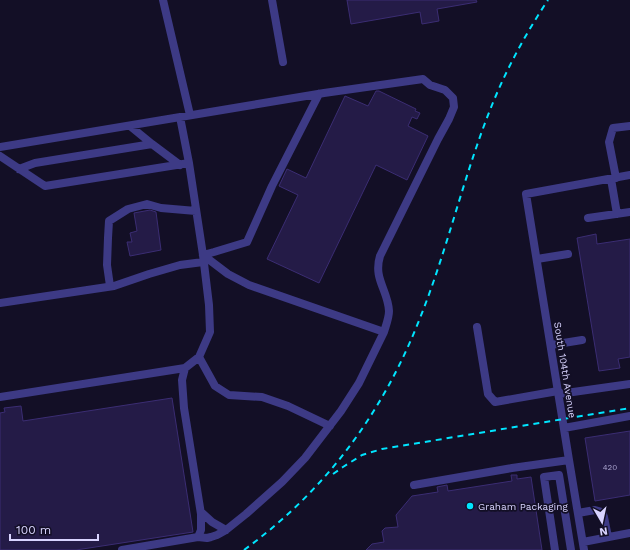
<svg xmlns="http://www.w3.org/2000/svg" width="630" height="550" viewBox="0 0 630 550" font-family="'Work Sans',sans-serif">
	<rect width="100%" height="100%" fill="#130f26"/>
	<path fill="#241b47" stroke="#3b2d73" d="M347 0H476L477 2 437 9 439 21 422 24 420 12 351 24Z
		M376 91H379L416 109 415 111 420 113 417 119 412 117 408 126 428 136 407 180 376 165 319 283 267 259 298 195 279 186 287 169 306 178 345 96 368 106Z
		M150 210 156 212 161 250 130 256 127 242H132L130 233 137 231 134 213Z
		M596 234 597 244 630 239V357L618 359 620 368 599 371 577 238Z
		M172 398 193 532 76 550H0V413L5 412 4 408 21 406 23 421Z
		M630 431V495L595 501 585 438Z
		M511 475H517V479L531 477 542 550H366L372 544 384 542 382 531 385 528 398 527 396 515 412 496 438 492 437 487 447 485 448 491 512 481Z"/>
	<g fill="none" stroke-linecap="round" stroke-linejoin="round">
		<path stroke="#3d3a85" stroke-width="8" d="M163 0 190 115
			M272 0 283 62
			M180 117 189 163 203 255 214 252 247 242 272 186 319 94
			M152 144 180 165
			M0 147 324 93 423 79 430 85 445 90 453 98 454 107 449 119 438 139 380 256C373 279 388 290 389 311 389 318 386 325 384 332L249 285 228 274 203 255
			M0 156 45 186 189 163
			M19 169 35 163 152 144 130 126
			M616 178 609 142 613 128 630 126
			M611 179 617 214
			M588 218 630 212
			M537 259 568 254
			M110 286 107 265 108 238 109 221 128 209 147 204 161 208 196 211
			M0 303 114 286 149 274 180 265 203 262
			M477 327 488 394 495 402 558 391
			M551 345 582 340
			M199 357 215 386 229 395 262 397 288 406 330 426
			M559 394 630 384
			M0 397 185 368
			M564 428 630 416
			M414 485 512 468 569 460
			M201 512 212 522 226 530
			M578 513 595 510 602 512 604 517 608 537
			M198 537 207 538 211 537 217 535 226 530 246 514 282 482 305 458 341 411 359 383 384 332
			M583 542 630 533
			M122 550 198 537 201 530V514L184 408 182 380 185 368 199 357 210 332 209 305 203 255
			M555 550 544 477 559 475 571 550
			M584 550 569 460 526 194 630 175"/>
		<path stroke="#00e5ff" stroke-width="2" stroke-dasharray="6 5" stroke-linecap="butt" d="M333 474 343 467 362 455 382 449 630 408
			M244 550C326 490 383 413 420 318 448 248 464 174 492 105 507 68 526 33 548 0"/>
	</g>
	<circle fill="#00e5ff" stroke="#130f26" stroke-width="1.5" cx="470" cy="506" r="4"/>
	<g text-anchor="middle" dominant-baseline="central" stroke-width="3.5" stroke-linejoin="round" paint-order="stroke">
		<g font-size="8" fill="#aca6d1">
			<text x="610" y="467">420</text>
		</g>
		<g font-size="10" fill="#d9d4ff" stroke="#130f26">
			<text transform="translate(565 370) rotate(81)">South 104th Avenue</text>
		</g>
		<g font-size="10" fill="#d9d4ff" stroke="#130f26" text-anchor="start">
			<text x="478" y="506">Graham Packaging</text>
		</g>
	</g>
	<g transform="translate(602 522) rotate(171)" stroke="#130f26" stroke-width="3" paint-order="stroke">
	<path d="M0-3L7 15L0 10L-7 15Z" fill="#d9d4ff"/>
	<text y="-6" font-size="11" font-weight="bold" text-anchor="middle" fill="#d9d4ff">N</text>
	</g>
	<path d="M10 534v6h88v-6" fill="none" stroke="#d9d4ff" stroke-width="2"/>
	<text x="16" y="534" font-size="12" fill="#d9d4ff" stroke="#130f26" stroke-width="3" paint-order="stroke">100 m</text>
</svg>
